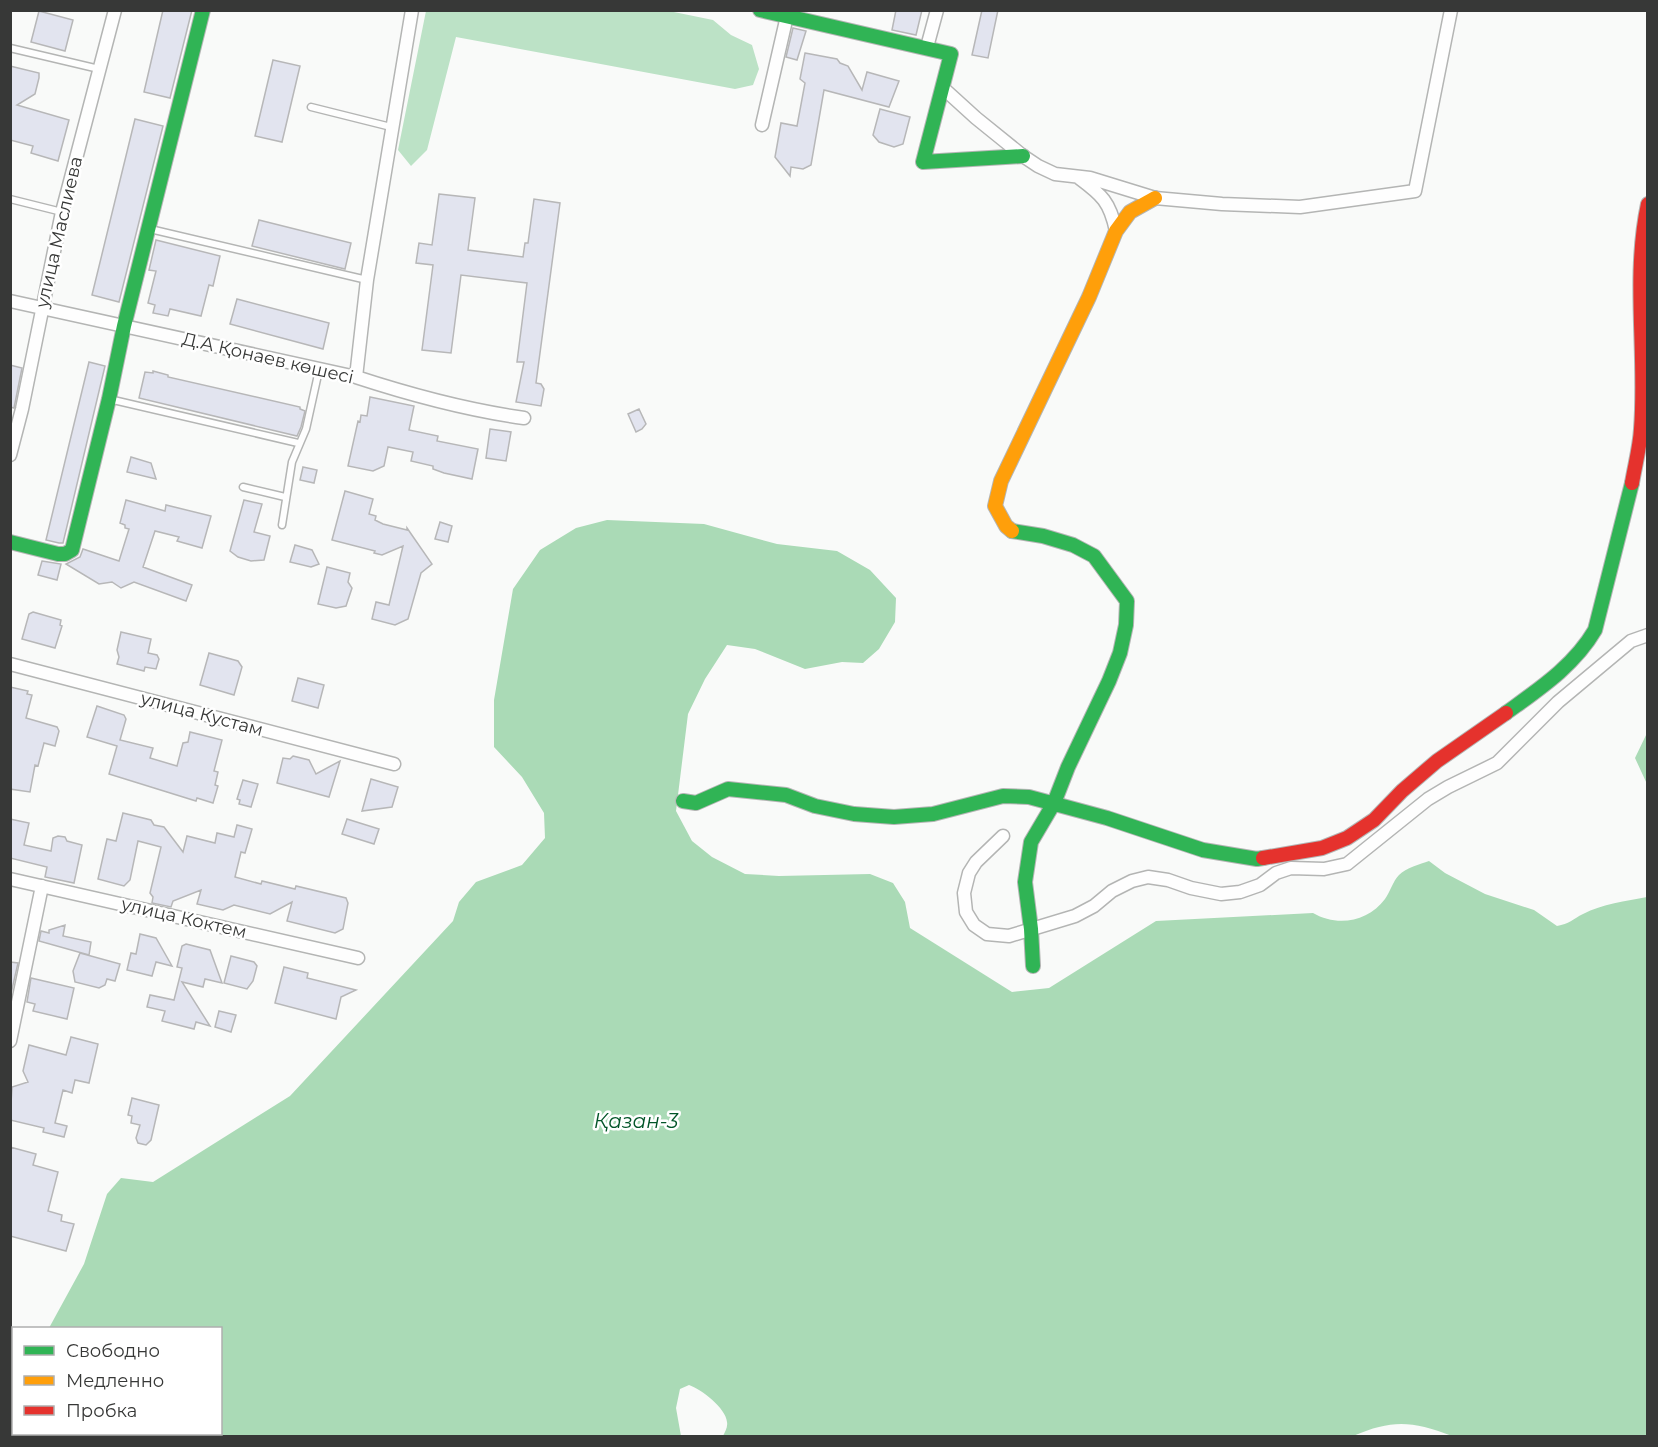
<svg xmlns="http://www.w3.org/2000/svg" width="1658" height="1447" viewBox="0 0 1658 1447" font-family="Montserrat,sans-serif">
	<rect width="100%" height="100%" fill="#f9faf9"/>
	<path fill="#bce2c6" d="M426 11H669L713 20 731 35 752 45 759 69 753 85 735 89 456 37 427 150 411 166 398 150Z"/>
	<path fill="#aadab6" d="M607 520 704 524 777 544 837 551 870 570 896 598 895 622 879 649 863 663 842 662 805 669 755 649 727 645 705 679 688 714 676 811 692 841 712 857 745 874 779 876 870 874 893 883 905 902 910 928 1012 992 1049 988 1156 921 1313 913C1337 927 1368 922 1385 899 1390 892 1393 881 1399 875 1406 868 1420 864 1429 861L1445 873 1485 894 1534 910 1557 926C1569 924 1573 919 1583 914 1602 904 1626 901 1647 897V1436H1452C1412 1421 1393 1419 1353 1436H723C725 1432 728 1427 727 1422 726 1408 701 1389 689 1385L680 1389 676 1408 681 1436H22L26 1434H220V1328H49L84 1264 107 1194 121 1178 153 1182 290 1096 453 921 459 902 476 882 522 865 545 838 544 813 522 777 494 747V700L513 589 540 550 576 528Z
		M1647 733V784L1635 758Z"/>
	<path fill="#e2e4ef" stroke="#b7b7b8" stroke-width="1.5" d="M163 10H192L170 98 144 92Z
		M896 10H922L916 35 892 30Z
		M982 10H998L988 58 972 55Z
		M39 11 73 20 65 51 31 42Z
		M793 28 806 31 797 60 786 57Z
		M805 53 837 59 840 63 848 66 862 90 867 72 899 81 889 107 824 90 811 165 803 169 791 167 790 176 775 157 781 123 797 126 805 83 800 79Z
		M273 60 300 66 282 142 255 136Z
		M10 66 39 73V78L35 94 17 105 69 120 58 161 31 153 33 146 10 140Z
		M880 109 910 117 903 144 894 147 879 142 873 135Z
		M135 119 163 126 119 302 92 295Z
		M439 194 475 198 468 250 523 257 525 243H528L534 199 560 203 536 383 541 384 544 389 541 406 516 402 524 362H517L527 283 461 275 451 353 422 350 433 265 416 263 419 243 432 245Z
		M259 220 351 243 345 269 252 246Z
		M156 240 220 256 213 286 209 285 201 316 170 309 168 316 153 313 155 305 148 303 156 271 149 270Z
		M237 299 329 323 323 349 230 324Z
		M89 362 105 366 63 543H59L46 540Z
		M10 365 22 368 14 408 10 407Z
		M153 371 168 375V377L300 407V409L305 411 301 427 297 436 139 398 145 372 153 373Z
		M370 397 414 406 409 430 438 436 437 441 478 449 472 479 444 473 433 469V466L411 461 413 452 388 447 384 466 373 471 348 466 358 421 360 422 361 415 367 416Z
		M639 409 646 424 642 429 636 432 628 414Z
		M490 429 511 432 506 461 486 458Z
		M131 457 151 463 156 479 127 472Z
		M303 467 317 470 314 483 300 480Z
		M345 491 373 499 369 514 376 516 375 520 383 524 407 530V528L432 564 421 573 408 619 395 625 372 619 376 602 389 605 403 546 382 555 374 553 375 551 332 540Z
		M126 500 165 511 166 505 211 516 202 548 177 541 179 537 155 531 143 567 192 585 186 601 134 582 121 588 112 582 99 584 66 564 80 557 83 549 119 561 129 529 125 528V525L120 523Z
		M244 500 262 504 254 532 270 536 264 560 251 561 238 557 230 551Z
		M440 522 452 526 448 542 435 539Z
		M295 545 312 550 319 564 311 567 290 562Z
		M42 561 61 564 57 580 38 575Z
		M327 567 350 573 348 582 352 588 346 606 336 608 318 604Z
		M33 612 61 620 60 625 62 626 55 648 22 639 29 614Z
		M121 632 151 639 148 653 157 655 159 659 156 669 145 667 144 671 117 664 119 657 117 650Z
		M209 653 238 661 242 667 234 695 200 685Z
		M298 678 324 685 318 708 292 701Z
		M10 687 28 691 27 694 32 695 26 718 57 727 59 731 55 746 44 743 38 766 35 765 30 792 10 789Z
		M97 706 124 715 126 719 120 740 153 748 150 758 177 766 183 743 188 742 190 732 222 740 214 771 218 772 215 785 218 786 213 803 197 798 196 801 109 774 117 746 87 737Z
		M293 756 309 760 316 774 340 761 329 797 277 783 283 758 290 759Z
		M371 779 398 787 392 807 362 811Z
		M243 780 258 784 251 807 239 804 240 800 237 799Z
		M123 813 151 820 154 825 164 827 183 852 187 836 215 843 217 833 234 837 237 825 252 829 245 853 241 852 235 877 261 884 262 881 295 889 296 886 346 898 348 903 343 929 335 933 287 921 292 902 270 914 234 905 223 910 197 904 201 890 173 901 171 907 152 903 153 897 150 893 161 847 138 841 130 880 124 886 98 879 107 839 116 841Z
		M10 819 29 823 24 845 51 851 53 838 58 836 65 837 67 841 82 845 74 883 45 877 47 867 10 858Z
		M347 819 379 829 374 844 342 834Z
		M65 925 63 936 91 942 89 955 39 941 41 931 49 933V930Z
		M140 934 156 938 172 966 156 962 152 976 127 970 131 953 136 954Z
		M186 944 210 950 222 983 205 979 203 987 182 982 210 1026 196 1022 194 1029 162 1021 165 1011 147 1007 150 995 174 1000 182 968 177 967 182 946Z
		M80 953 120 964 115 981 107 979 105 985 99 988 75 982 73 971Z
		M231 956 254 962 257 966 253 981 247 989 224 983Z
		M10 962 18 963 10 998Z
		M284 967 308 973 307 978 356 990 341 997 336 1019 275 1003Z
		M31 978 74 988 67 1019 33 1011 35 1004 27 1002Z
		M219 1011 236 1015 231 1032 215 1027Z
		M71 1037 98 1044 89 1083 75 1080 72 1093 63 1090 55 1123 67 1126 64 1137 43 1132 44 1128 10 1120 12 1087 28 1082 23 1071 29 1045 66 1055Z
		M132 1098 159 1105 151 1140 146 1145 138 1143 136 1138 140 1125 131 1123 132 1116 128 1115Z
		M10 1147 36 1154 33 1165 58 1172 48 1211 62 1215 61 1221 74 1224 66 1251 10 1236Z"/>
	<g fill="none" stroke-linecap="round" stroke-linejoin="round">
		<defs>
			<path id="lane" d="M10 48 99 69
				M311 107 391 127
				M10 199 62 212
				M150 229 367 280
				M109 399 298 443
				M243 487 285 497
				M282 525 292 462 306 429 319 370"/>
			<path id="street" d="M927 47 937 10
				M943 88 976 118 1023 156 1038 166 1055 174 1090 178 1155 198 1222 204 1300 207 1415 191 1451 10
				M762 125 787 16
				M1079 178C1102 195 1110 202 1116 231
				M10 301 356 377C411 395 467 410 524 418
				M356 377 367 280 412 10
				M10 455 22 409 62 212 115 10
				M10 664 394 764
				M1003 836 976 862 969 873 964 893 966 912 974 925 987 934 1009 936 1075 916 1094 906 1112 891 1132 881 1148 877 1168 880 1191 888 1221 894 1240 892 1260 885 1276 873 1291 868 1324 869 1347 864 1428 799 1448 787 1497 763 1558 702 1631 641 1648 635
				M10 879 358 958
				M10 1041 42 886"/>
			<path id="fast" d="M760 10 951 54 923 162 1023 156
				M1012 531 1043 536 1073 545 1094 556 1127 601 1126 625 1120 653 1109 681 1068 767 1054 803 1031 842 1025 882 1031 929 1033 966
				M10 542 58 554H65L72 550 109 399 124 326 203 10
				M1506 713C1539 689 1574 666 1595 630L1632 483
				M683 801 696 803 728 789 786 795 815 806 854 814 894 817 933 814 1003 796 1029 797 1107 818 1203 850 1257 859 1263 858"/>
			<path id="slow" d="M1012 531 1006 526 995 506 1001 481 1089 297 1116 231 1130 212 1155 198"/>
			<path id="jam" d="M1632 483C1635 465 1640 447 1641 429 1647 353 1632 279 1648 204
				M1263 858 1322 848 1347 838 1374 820 1402 791 1437 761 1506 713"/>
		</defs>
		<use href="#lane" stroke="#b4b5b4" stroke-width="9"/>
		<use href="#street" stroke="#b4b5b4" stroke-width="15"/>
		<use href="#fast" stroke="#b4b5b4" stroke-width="16"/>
		<use href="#slow" stroke="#b4b5b4" stroke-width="16"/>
		<use href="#jam" stroke="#b4b5b4" stroke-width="16"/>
		<use href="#lane" stroke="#fefefe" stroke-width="6"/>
		<use href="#street" stroke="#fefefe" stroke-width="12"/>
		<use href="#fast" stroke="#30b455" stroke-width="14"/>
		<use href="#slow" stroke="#ff9f0a" stroke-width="14"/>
		<use href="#jam" stroke="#e5322d" stroke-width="14"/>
	</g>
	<g text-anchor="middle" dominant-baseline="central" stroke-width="5" stroke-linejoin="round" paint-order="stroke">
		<g font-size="18" fill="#373837" stroke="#fff">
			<text transform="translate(59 232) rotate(-77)">улица Маслиева</text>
			<text transform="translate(268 358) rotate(13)">Д.А Қонаев көшесі</text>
			<text transform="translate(202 714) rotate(15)">улица Кустам</text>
			<text transform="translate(184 918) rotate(13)">улица Коктем</text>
		</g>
		<g font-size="20" font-style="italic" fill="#025528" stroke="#fff">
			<text x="636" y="1121">Қазан-3</text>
		</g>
	</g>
	<rect width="1658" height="1447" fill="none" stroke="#373837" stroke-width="24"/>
	<rect x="12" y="1327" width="210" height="108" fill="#ffffff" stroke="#afafaf" stroke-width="1.5"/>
	<rect x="24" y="1346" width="30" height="9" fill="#30b455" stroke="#afafaf" stroke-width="1.5"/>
	<text x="66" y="1357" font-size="18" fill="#373837">Свободно</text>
	<rect x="24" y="1376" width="30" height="9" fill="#ff9f0a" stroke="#afafaf" stroke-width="1.5"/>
	<text x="66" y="1387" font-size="18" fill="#373837">Медленно</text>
	<rect x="24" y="1406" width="30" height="9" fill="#e5322d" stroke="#afafaf" stroke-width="1.5"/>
	<text x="66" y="1417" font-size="18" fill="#373837">Пробка</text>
</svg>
